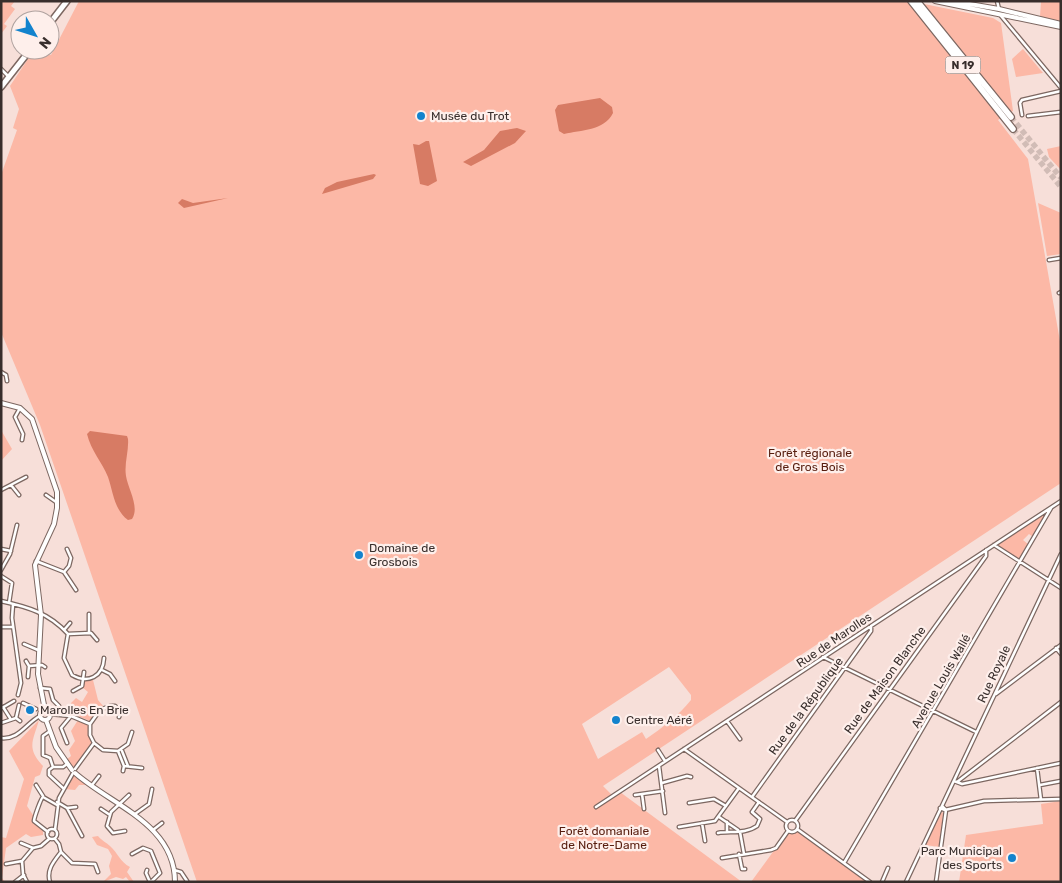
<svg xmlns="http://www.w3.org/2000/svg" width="1062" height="883" viewBox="0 0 1062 883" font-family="Rubik,sans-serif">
	<rect width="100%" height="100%" fill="#f7dfd9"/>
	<path fill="#fcb8a6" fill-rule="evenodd" d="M1 1H15L11 6 15 9 4 24 7 26 1 34Z
		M79 1H907L1001 118 998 120 1028 159 1061 347V483L603 786 612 795 620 792 742 882H197L40 425 1 332V175L17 130 13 128 19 109 10 86 34 50 51 55ZM669 667 691 695V700C679 715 662 728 646 739L642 732 598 759 582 724Z
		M1041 1H1061V22L1040 17Z
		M924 4 993 18 1001 23 1013 111 1011 112Z
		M1023 49 1043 73 1016 77 1012 59Z
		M1061 146V170L1049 157 1047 149Z
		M1038 203 1061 213V254L1047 256Z
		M1 430 12 449 1 461Z
		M1046 513 1033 537 1029 534 1023 540 1029 545 1020 559 998 546V544Z
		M93 680 98 700 104 707 98 710 90 721 71 713V703L76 698 82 702 88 692 82 687 84 681Z
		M39 720C33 741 26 748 43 766L40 775 35 777 27 806 33 815V822L43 830V835L31 837 26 834 6 848 2 878 5 882H1V837L6 838 24 779 9 751Z
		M78 720 88 725V731L92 744 76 766 72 767 66 760 71 756 69 750 75 741 71 731Z
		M74 775 88 785H79L75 790 64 789Z
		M1061 801V882H959L966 835 1043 824 1041 804Z
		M943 812 940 847 925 845 940 814Z
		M796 830 870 882H751L786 834Z
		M98 836C102 841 106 842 110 846 118 853 120 862 130 867L127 872 134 882H130L126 877 123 879 116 877 103 882 111 874 109 866 112 856 108 849 97 845 92 837Z"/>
	<path fill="#d77b64" d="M600 98 612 107 613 113C604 131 581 130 564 134L559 131 555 110 558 105Z
		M517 128 526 131 515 143 471 166 463 162 484 150 500 131Z
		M426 141H429L437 181 428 186 420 184 413 144 419 145Z
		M374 174 376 175 373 179 322 194 325 188 337 182Z
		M228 198 184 208 178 203 182 199 193 203Z
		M90 431 127 436 128 439C129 451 124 464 126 476 128 489 140 507 132 519L128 520C114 510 113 491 108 477 102 462 91 451 87 434Z"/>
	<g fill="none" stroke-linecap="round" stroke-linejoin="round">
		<path stroke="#d1bcb6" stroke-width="5.5" stroke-dasharray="5.5 3" stroke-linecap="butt" d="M1011 117 1061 178
			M1013 129 1061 187"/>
		<defs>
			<path id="street" d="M997 1 999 9
				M1001 16 1061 88
				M1 69 9 77
				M1022 115 1020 103 1022 100 1061 91
				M1028 116 1061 112
				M1049 260 1061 258
				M1059 293 1061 292
				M1 372 6 375 7 381
				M20 408 15 417 23 434 22 440
				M11 485 19 495
				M1 490 26 477
				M46 495 56 502
				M994 545 1061 588
				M1 549 11 551
				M36 561 64 572 76 590
				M1 570 10 554 17 525
				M64 572 69 566 71 558 67 549
				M1 576 12 583 9 603
				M1 601C28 607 49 613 68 634
				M13 604 12 618 21 683 18 695
				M1 627H13
				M64 630 70 623
				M89 632V614
				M68 634 64 658 72 675C88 684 103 677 104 658
				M68 634 91 633 97 640
				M24 644 38 650
				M1056 648 1061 654
				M823 657 976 732
				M26 661 29 666 28 677
				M29 666 42 665 45 667
				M102 670 110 674 115 681
				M40 688 50 689 53 700 59 706V713
				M73 691 82 686 84 672
				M996 694 1061 645
				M23 703 36 709
				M3 707 10 718
				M2 708 14 701
				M50 714 71 716 90 724V735L94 743 75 769
				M16 718 20 721
				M727 721 740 739
				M1 723 16 718 19 705
				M90 724 100 710 110 706H115L121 712 119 717
				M50 731 43 736V755L50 758 53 767H63L67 764
				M1 738C19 740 26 723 40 716
				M67 743 61 728 71 716
				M94 743 103 750 118 751 128 744 132 732
				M684 749 787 822
				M658 750 665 761
				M118 751 124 766
				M122 751 128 766
				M659 766 665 813
				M53 767 49 770V775L63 788
				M1037 768 1041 800
				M123 771 124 766 142 768
				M954 781 962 784 1061 763
				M957 782 1061 702
				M662 783 687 776 691 777
				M36 785 43 796
				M92 785 99 776
				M1040 785 1061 781
				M642 794 644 809
				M635 795 663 791
				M752 797 871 631V626
				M57 802 67 808 82 836
				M689 803 714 799 726 806
				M596 807 1061 501
				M67 808 76 807
				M940 808 945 810 984 801 1061 799
				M101 809 110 815
				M135 814 149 804 152 789
				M719 817 738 830
				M786 826a6 6 0 1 1 12 0a6 6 0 1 1-12 0Z
				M795 821 986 556V550
				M727 822V832
				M702 823 705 841
				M679 827 715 821 739 788
				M797 829 870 882
				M47 834a5 5 0 1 1 10 0a5 5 0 1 1-10 0Z
				M55 830 59 798 73 773
				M153 830 162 823
				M125 831 113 833 107 826 111 812 129 795
				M48 832 34 821C34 818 41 798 43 797L57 805
				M740 832 744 854
				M718 833C731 831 746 834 757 826L760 819 752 812 759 802
				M55 839 59 844 61 852 72 863 95 864 98 872
				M21 843 33 848
				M132 854 143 848 151 851 160 873 151 882
				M739 854 742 869H745
				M722 858 771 850 776 848 788 831
				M844 863 1051 508
				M6 864 22 861
				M147 870 146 873 150 882
				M174 870 181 872 187 881
				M15 882 24 875
				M27 882 23 874 22 861 33 848 41 846 49 839
				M50 882C46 870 54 861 61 852
				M882 882 888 868
				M906 882 1061 554
				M936 882 946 810 942 806"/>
			<path id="secondary" d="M935 1 1061 27
				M952 1 999 9 1061 24
				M1 403 20 408 32 419 57 492V508L54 524 35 565 41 615 38 674 45 710
				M40 715a5 5 0 1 1 10 0a5 5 0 1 1-10 0Z
				M46 720 56 747 72 770
				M75 773C111 805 175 824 175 882"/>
			<path id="primary" d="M50 23 67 1
				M1 87 30 50"/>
			<path id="highway" d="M911 1 1013 129
				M917 1 1011 117"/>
		</defs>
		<use href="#street" stroke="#7c6761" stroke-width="5"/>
		<use href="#secondary" stroke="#7c6761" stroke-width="6"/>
		<use href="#primary" stroke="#7c6761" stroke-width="8"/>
		<use href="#highway" stroke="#7c6761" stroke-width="8"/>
		<use href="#street" stroke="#fff" stroke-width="2.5"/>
		<use href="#secondary" stroke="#fff" stroke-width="4"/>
		<use href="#primary" stroke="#fff" stroke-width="5"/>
		<use href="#highway" stroke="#fff" stroke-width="5.5"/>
	</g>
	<g fill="#1383cd" stroke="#feefeb" stroke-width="2">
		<circle cx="421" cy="116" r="5"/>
		<circle cx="359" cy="555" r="5"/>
		<circle cx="30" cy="710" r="5"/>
		<circle cx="616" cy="720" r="5"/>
		<circle cx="1012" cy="858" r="5"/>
	</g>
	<g text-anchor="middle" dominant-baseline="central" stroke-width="4.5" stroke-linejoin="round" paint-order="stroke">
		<rect fill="#feefeb" stroke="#736865" stroke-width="1" x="945.5" y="56.5" width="35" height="17" rx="4"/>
		<g font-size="11" font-weight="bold" fill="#382e2c">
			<text x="963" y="65">N 19</text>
		</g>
		<g font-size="12" fill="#382e2c" stroke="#feefeb" text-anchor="start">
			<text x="431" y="116">Musée du Trot</text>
			<text x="369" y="548">Domaine de<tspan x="369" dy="14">Grosbois</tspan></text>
			<text x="40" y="710">Marolles En Brie</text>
			<text x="626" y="720">Centre Aéré</text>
			<text x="1002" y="851" text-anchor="end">Parc Municipal<tspan x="1002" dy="14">des Sports</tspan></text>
		</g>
		<g font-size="12" fill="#571d0e" stroke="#feefeb">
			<text x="810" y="453">Forêt régionale<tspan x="810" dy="14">de Gros Bois</tspan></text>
			<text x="604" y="831">Forêt domaniale<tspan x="604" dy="14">de Notre-Dame</tspan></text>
		</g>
		<g font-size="12" fill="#382e2c" stroke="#feefeb">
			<text transform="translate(834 640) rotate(-34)">Rue de Marolles</text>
			<text transform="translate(994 674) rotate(-65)">Rue Royale</text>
			<text transform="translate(885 680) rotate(-54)">Rue de Maison Blanche</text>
			<text transform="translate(941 681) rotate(-60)">Avenue Louis Wallé</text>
			<text transform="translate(806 706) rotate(-54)">Rue de la République</text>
		</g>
	</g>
	<rect width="1062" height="883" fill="none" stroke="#382e2c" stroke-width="5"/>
	<g transform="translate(35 35) rotate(129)"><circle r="24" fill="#feefeb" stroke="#afa29f"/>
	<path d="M0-4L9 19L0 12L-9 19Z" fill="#1383cd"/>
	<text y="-8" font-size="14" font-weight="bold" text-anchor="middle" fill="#382e2c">N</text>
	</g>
</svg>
